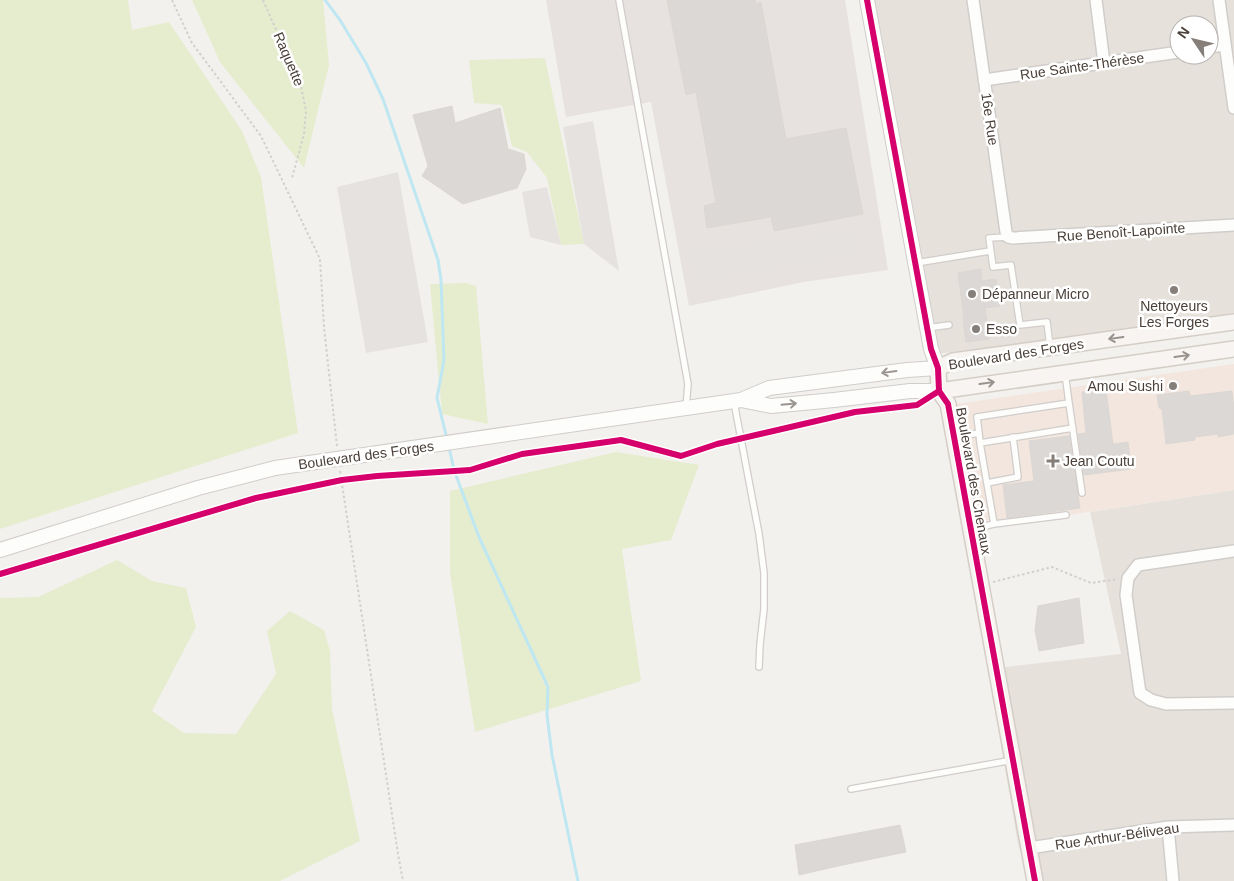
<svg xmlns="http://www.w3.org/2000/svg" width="1234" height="881" viewBox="0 0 1234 881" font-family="Arial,sans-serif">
	<rect width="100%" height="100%" fill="#f3f1ee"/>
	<path fill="#e7e1db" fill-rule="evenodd" d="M870 0H1234V315L1017 345 934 354ZM1179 25H1209V55H1179Z
		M1234 490V881H1030L1018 844 988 669 1121 654 1090 512Z"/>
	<path fill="#f2e6de" d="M1234 364V490L982 528 956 404Z"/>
	<path fill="#e7e2df" d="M546 0H845L888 270 804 282 689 306 651 102 566 117Z"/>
	<path fill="#e6edce" d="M0 0H128L132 30 169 22 242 131 261 177 298 433 0 529Z
		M192 0H323L329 65 304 168 220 62Z
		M545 58 584 244 561 245 547 178 527 152 512 146 502 105 474 103 469 60Z
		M466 283 476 286 488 424 442 414 430 284Z
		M616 452 699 465 671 540 622 549 641 681 475 732 450 573V491Z
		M117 560 152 581 186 588 196 627 152 711 184 733 236 734 276 674 267 631 290 611 324 630 330 651 332 709 360 841 280 881H0V598L38 597Z"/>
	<path fill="#e5e2df" d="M593 121 619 271 584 244 563 127Z
		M398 172 428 342 366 353 337 187Z
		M547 187 561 245 530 237 522 192Z
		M857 228 863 255 698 283 681 250Z"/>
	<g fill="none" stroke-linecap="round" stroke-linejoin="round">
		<path stroke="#bee7f2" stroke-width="3" d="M325 0 340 20 366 63 383 99 438 260 441 280 444 360 437 398 447 439
			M449 447 454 470 479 537 548 687 547 715 552 755 578 881"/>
	</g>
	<path fill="#dbd8d5" stroke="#dcd7d3" d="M667 0H755L756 4 761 2 786 139 846 128 863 214 774 231 771 217 707 228 704 206 716 203 696 92 686 95Z
		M452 106 455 123 500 108 508 149 524 154 526 169 517 188 463 204 422 176 428 166 413 115Z
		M981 269 982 281 996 279 1000 306 985 308 989 339 966 342 963 318H964L958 273Z
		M1106 390 1113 444 1128 442 1131 469 1084 475 1078 434 1086 433 1082 392Z
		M1189 391 1190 396 1232 391 1234 408V434L1218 437V434L1195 437V440L1166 444 1162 409 1159 408 1157 395Z
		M1069 436 1080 508 1007 518 1003 485 1034 481 1029 441Z
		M1079 598 1084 643 1039 651 1035 630 1038 606Z
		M900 825 906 852 838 866 799 875 795 845Z"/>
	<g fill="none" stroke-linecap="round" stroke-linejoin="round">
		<defs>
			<path id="service" d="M619 0 688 384 686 408
				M1008 237 989 238 993 267 1011 265 1020 325 1047 322 1050 347
				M916 263 990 251
				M927 328 949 325
				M734 402 759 534 764 573V609L760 644 759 667
				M1069 403 1082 493
				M979 433 977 417 1069 403 1065 373
				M956 437 979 433 980 443 994 524 972 529
				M980 443 1073 428
				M987 483 1018 477 1013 437
				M994 524 1066 515
				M851 789 1013 760"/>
			<path id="minor" d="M973 0 1006 232 1008 237 1013 238 1234 225
				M1096 0 1104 63
				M1219 0 1234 108
				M1209 47 1225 45
				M984 80 1179 52
				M1234 551 1138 565 1128 578 1126 595 1140 693 1151 700 1166 704 1234 703
				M1168 827 1173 881
				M1029 848 1168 827 1234 825"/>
			<path id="tertiary" d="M741 400 771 406 834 400 910 391H939
				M0 550 198 488 275 468 741 400 769 388 907 370 938 368 931 349 867 0"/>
			<path id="secondary" d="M939 391 1234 349
				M1035 881 948 404 939 391 938 368 953 361 1234 322"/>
		</defs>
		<use href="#service" stroke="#d0cdca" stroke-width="8"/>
		<use href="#minor" stroke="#d0cdca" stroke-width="14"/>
		<use href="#tertiary" stroke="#d0cdca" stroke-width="16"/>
		<use href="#secondary" stroke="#d4cec6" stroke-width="18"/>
		<path stroke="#d3d0cc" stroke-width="2" stroke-dasharray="2.5 2.5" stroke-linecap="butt" d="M172 0 192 43 261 136 320 259 324 327 337 446
			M263 0 301 86 306 111 304 134 292 178
			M340 471 398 854 403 881
			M993 582 1052 567 1091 583 1118 579"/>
		<use href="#service" stroke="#fdfdfc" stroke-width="5.5"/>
		<use href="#minor" stroke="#fdfdfc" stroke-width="11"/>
		<use href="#tertiary" stroke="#fdfdfc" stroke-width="14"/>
		<use href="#secondary" stroke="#f7f4f1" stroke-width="15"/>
		<defs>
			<path id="cycleway" d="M867 0 931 349 938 368 939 391 948 404 1035 881
				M0 574 256 498 342 480 377 476 470 470 522 454 621 440 681 456 717 444 855 412 917 405 939 391"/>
		</defs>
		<use href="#cycleway" stroke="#fff" stroke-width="9"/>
		<use href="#cycleway" stroke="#d6006c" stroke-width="6"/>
	</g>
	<defs><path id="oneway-shaft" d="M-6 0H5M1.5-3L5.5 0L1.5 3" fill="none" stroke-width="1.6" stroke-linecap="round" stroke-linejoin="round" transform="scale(1.25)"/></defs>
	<g stroke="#98918c">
		<use href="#oneway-shaft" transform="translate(1116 338) rotate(172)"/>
		<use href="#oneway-shaft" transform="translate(1182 356) rotate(-8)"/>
		<use href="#oneway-shaft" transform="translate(987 383) rotate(-8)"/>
	</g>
	<g stroke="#9b9591">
		<use href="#oneway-shaft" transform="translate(889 372) rotate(172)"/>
		<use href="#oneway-shaft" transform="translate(789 404) rotate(-5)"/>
	</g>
	<g fill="#867e78" stroke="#fff" stroke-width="2">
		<circle cx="1174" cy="290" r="5"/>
		<circle cx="972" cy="294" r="5"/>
		<circle cx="976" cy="329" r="5"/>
		<circle cx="1173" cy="386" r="5"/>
		<path d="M1050.5 453.5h5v5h5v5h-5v5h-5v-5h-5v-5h5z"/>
	</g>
	<g text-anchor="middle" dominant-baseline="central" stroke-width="5" stroke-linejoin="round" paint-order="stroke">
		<g font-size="14" fill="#4b4039" stroke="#fff">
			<text transform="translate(289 59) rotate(67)">Raquette</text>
			<text transform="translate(1082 66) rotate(-8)">Rue Sainte-Thérèse</text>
			<text transform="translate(990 119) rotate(82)">16e Rue</text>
			<text transform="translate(1121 232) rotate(-4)">Rue Benoît-Lapointe</text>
			<text transform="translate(1016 354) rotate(-9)">Boulevard des Forges</text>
			<text transform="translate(366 455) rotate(-8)">Boulevard des Forges</text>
			<text transform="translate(974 481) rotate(80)">Boulevard des Chenaux</text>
			<text transform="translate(1117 836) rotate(-8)">Rue Arthur-Béliveau</text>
		</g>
		<g font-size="14" fill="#4b4039" stroke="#fff" text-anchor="start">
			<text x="982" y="294">Dépanneur Micro</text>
			<text x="1174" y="306" text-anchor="middle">Nettoyeurs<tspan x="1174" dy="16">Les Forges</tspan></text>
			<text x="986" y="329">Esso</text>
			<text x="1163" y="386" text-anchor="end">Amou Sushi</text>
			<text x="1063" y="461">Jean Coutu</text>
		</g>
	</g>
	<g transform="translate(1194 40) rotate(305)"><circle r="24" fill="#ffffff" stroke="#b7b3b0"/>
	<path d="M0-4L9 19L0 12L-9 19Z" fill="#867e78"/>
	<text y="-8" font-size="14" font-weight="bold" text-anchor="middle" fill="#4b4039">N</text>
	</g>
</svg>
